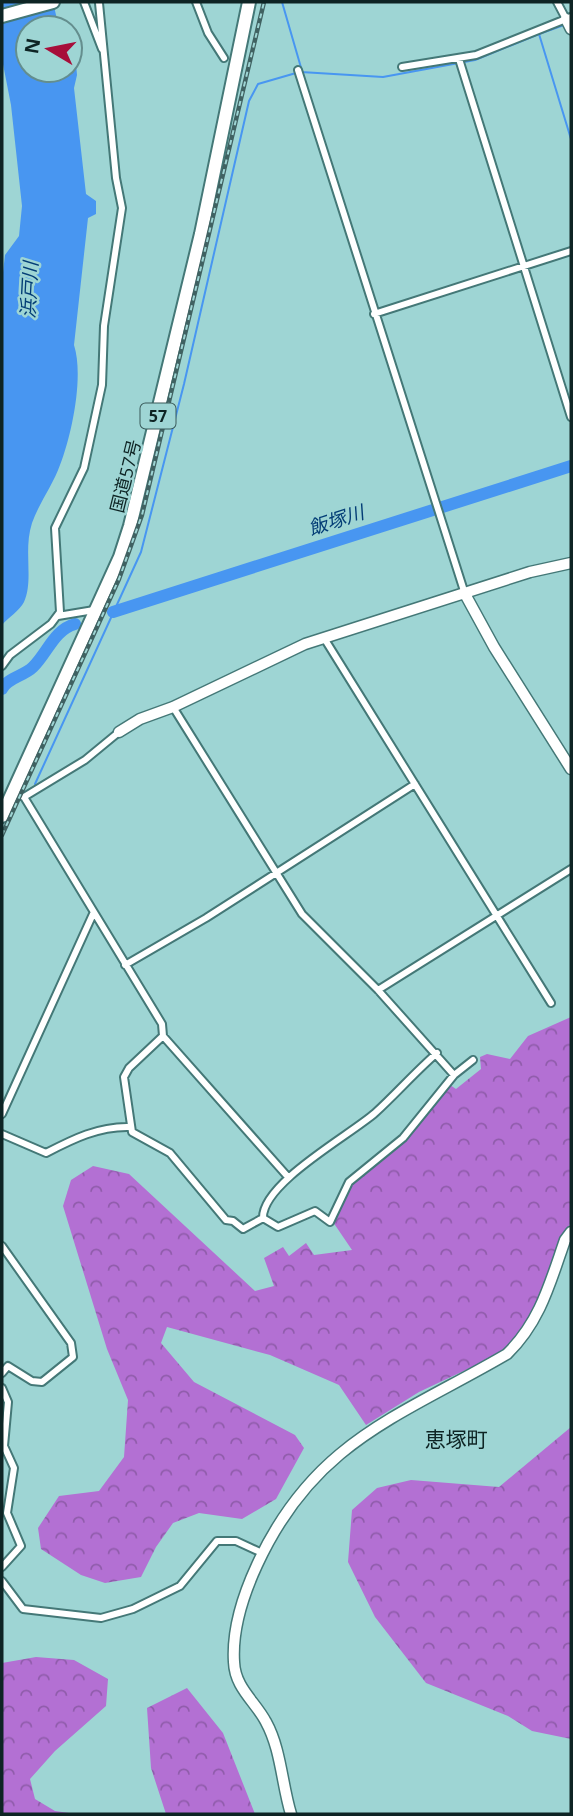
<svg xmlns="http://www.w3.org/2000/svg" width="573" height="1816" viewBox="0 0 573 1816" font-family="'Open Sans','Noto Sans JP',sans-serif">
	<defs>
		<pattern id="forest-crowns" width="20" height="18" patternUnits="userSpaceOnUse" patternTransform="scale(1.75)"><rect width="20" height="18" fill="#b370d3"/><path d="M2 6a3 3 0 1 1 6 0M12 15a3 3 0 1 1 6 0" fill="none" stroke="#905cab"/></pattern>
	</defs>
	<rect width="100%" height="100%" fill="#9ed5d4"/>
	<path fill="url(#forest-crowns)" d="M571 1017V1221L530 1320 506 1351 419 1392 366 1425 339 1385 270 1355 167 1327 161 1343 194 1382 295 1435 304 1448 276 1499 242 1519 199 1513 173 1523 156 1547 141 1577 105 1583 81 1575 41 1549 38 1528 59 1496 99 1491 124 1457 128 1400 107 1349 63 1206 71 1180 93 1166 129 1174 255 1291 274 1286 264 1258 283 1247 289 1256 306 1243 314 1255 352 1250 333 1222 351 1182 405 1139 450 1085 456 1089 481 1069 480 1057 487 1054 510 1059 528 1036Z
		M571 1427V1739L532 1731 508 1716 426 1683 375 1617 348 1562 352 1510 377 1488 411 1480 499 1487Z
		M36 1657 74 1660 108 1679 106 1706 55 1751 30 1779 35 1799 55 1811 76 1814H2V1663Z
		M187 1688 223 1733 255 1814H166L151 1768 147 1708Z"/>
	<path fill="#4896f1" d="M2 2H53L59 28H28V70H70V48L75 52 77 75 74 88 86 194 96 201V214L88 218 74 345C84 376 72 434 60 465 53 485 39 503 32 523 23 551 34 580 24 602 20 610 8 618 2 625V281L5 255 19 236 22 206 11 105 2 59Z"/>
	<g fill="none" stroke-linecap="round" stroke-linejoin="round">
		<path stroke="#4896f1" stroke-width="2" d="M282 2 302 71
			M564 25 539 34 571 139
			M301 72 383 77 475 60 539 34
			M35 784 141 552 184 384 249 101 258 84 296 73"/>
		<path stroke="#4896f1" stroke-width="12" d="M113 612 571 466
			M2 689C7 678 24 676 33 667 48 652 54 630 75 624"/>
		<defs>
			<path id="street" d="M84 2 102 49
				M196 2 208 33 224 58
				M557 2 566 19
				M459 59 571 417
				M402 67 476 55 571 17
				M298 70 465 594
				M374 314 571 251
				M58 616 94 610
				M324 638 551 1003
				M2 666 10 655 51 624 60 612 55 528 84 468 102 385 104 326 122 208 116 178 99 3
				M173 707 302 914 378 990 454 1075 473 1060
				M12 793 24 797 162 1024 163 1036 288 1177
				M24 797 85 760 119 732
				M125 965 206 918 415 784
				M378 990 571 869
				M163 1036 129 1068 124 1077 132 1132 170 1153 226 1220 233 1221 243 1229 263 1218
				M2 1114 93 914
				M2 1134 46 1153C73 1139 99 1126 130 1127
				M263 1218 278 1227 315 1211 330 1222 349 1182 403 1138 454 1075
				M263 1218C262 1183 350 1135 375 1113 396 1094 415 1072 437 1053
				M2 1246 71 1343 73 1357 42 1382 32 1381 8 1366 2 1373
				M2 1388 8 1402 4 1446 14 1468 7 1513 21 1546 2 1567
				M2 1581 23 1609 101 1618 133 1609 180 1586 217 1541H236L262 1553"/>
			<path id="secondary" d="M566 19 571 29
				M465 594 494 647 571 769
				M119 732 140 719 173 707 305 644 530 572 571 563
				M291 1814C282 1785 281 1749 266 1722 255 1701 235 1688 234 1662 232 1630 244 1593 257 1565 314 1441 399 1417 507 1354 540 1322 550 1283 565 1240L571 1232"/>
			<path id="highway" d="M2 16 53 2
				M2 816 120 557 130 526 201 234 249 2"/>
		</defs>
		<use href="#street" stroke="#447877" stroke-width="10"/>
		<use href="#secondary" stroke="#447877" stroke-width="13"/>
		<use href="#highway" stroke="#447877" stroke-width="16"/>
		<use href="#street" stroke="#fff" stroke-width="6"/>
		<use href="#secondary" stroke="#fff" stroke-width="10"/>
		<use href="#highway" stroke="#fff" stroke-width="12"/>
		<defs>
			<path id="rail" d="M2 835 119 579 142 515 264 2"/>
		</defs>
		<use href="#rail" stroke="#406262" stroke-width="4.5"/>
		<use href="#rail" stroke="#9ed5d4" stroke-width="2" stroke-dasharray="5" stroke-linecap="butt"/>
	</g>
	<g text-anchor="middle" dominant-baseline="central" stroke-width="5" stroke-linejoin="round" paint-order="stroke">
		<rect fill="#9ed5d4" stroke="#395959" stroke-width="2" x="140.5" y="403.5" width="35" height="25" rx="5"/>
		<g font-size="16" font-weight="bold" fill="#0e2424">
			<text x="158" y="416">57</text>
		</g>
		<g font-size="18" fill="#0e2424" stroke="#9ed5d4">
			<text transform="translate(125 476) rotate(-76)">国道57号</text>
		</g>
		<g font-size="19" font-style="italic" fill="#033d76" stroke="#9ed5d4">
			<text transform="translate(29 290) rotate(-87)">浜戸川</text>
			<text transform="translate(336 520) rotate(-18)">飯塚川</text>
		</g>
		<g font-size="21" fill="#0e2424" stroke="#9ed5d4">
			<text x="456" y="1439">恵塚町</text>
		</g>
	</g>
	<rect width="573" height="1816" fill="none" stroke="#0e2424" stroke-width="7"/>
	<g transform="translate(49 49) rotate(280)"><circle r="33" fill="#9ed5d4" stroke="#648e8e" stroke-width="2"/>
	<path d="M0-5L12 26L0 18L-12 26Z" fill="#a70e3a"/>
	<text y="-10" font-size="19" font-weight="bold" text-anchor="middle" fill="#0e2424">N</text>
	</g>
</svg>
